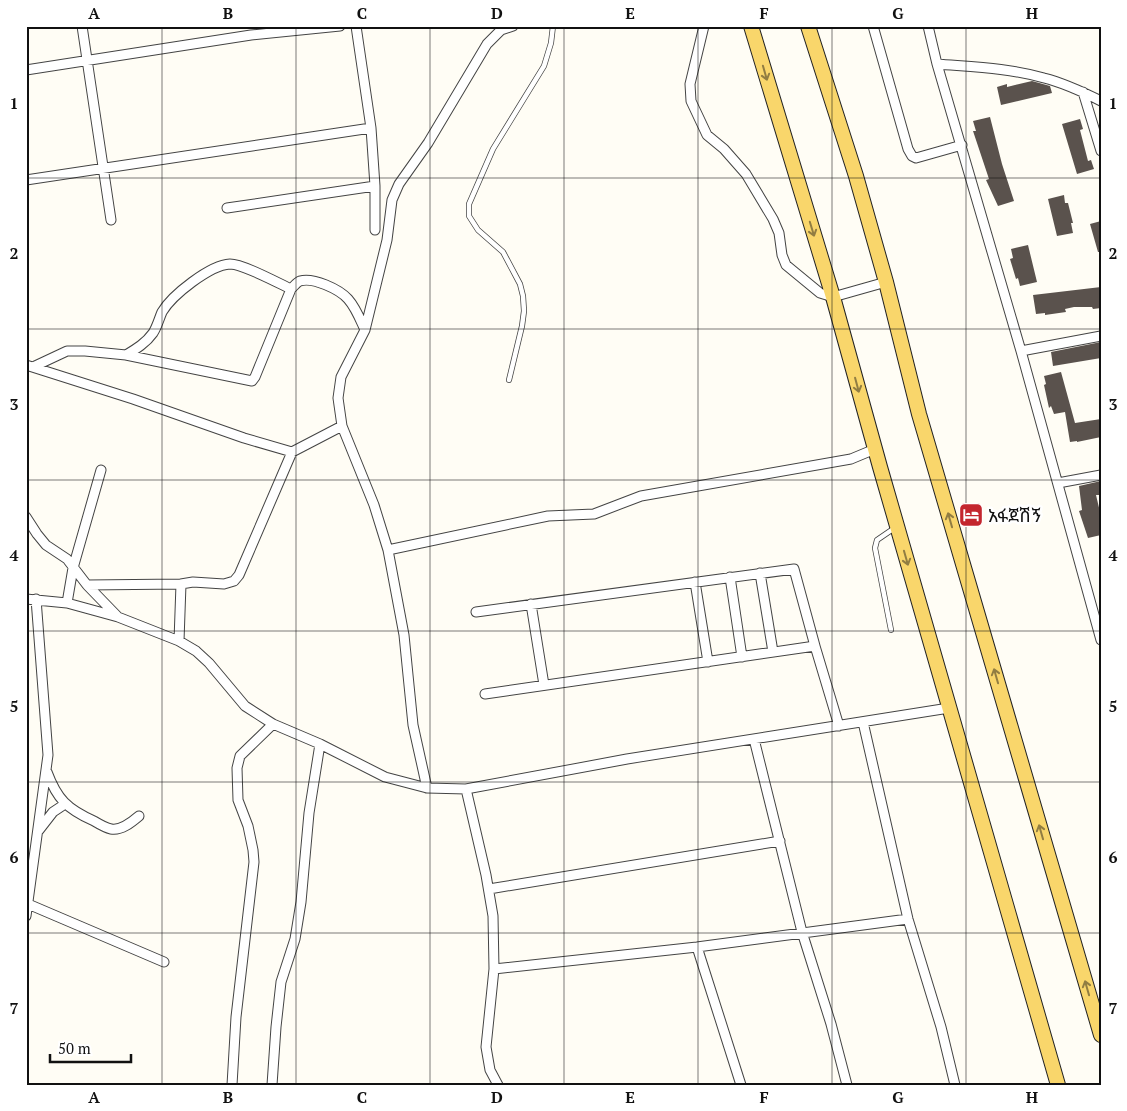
<svg xmlns="http://www.w3.org/2000/svg" width="1127" height="1111" viewBox="0 0 1127 1111" font-family="'PT Serif','Noto Sans Ethiopic',serif">
	<rect width="100%" height="100%" fill="#fffdf5"/>
	<path fill="#5a524d" d="M1032 81 1050 86 1052 93 1001 105 997 87 1007 84V87Z
		M990 117 1002 164 1014 201 998 206 986 180 989 179 973 131H976L973 121Z
		M1080 119 1083 129 1080 130 1088 161 1091 160 1094 169 1077 174 1062 124Z
		M1064 195 1065 203H1068L1073 223H1071L1073 233 1057 236 1048 199Z
		M1101 221V252H1098L1090 224Z
		M1028 245 1037 282 1020 286 1018 278 1016 279 1010 259 1013 258 1011 249Z
		M1101 287V308L1093 309 1092 307H1074L1065 309 1066 312 1045 315V313L1036 314 1033 295Z
		M1101 342V358L1053 366 1051 352Z
		M1061 372 1075 423 1101 419V437L1077 442V441L1070 442 1065 412 1054 414 1051 406 1049 408 1044 385 1046 384 1044 376Z
		M1101 481V495H1096L1101 516V535L1088 538 1079 511 1082 510 1079 486Z"/>
	<g fill="none" stroke-linecap="round" stroke-linejoin="round">
		<defs>
			<path id="service" d="M509 380 522 326 524 311 523 296 520 284 503 252 478 230 469 216V204L493 149 544 66 551 43 553 26
				M891 630 875 548 877 540 896 527"/>
			<path id="minor" d="M82 26 111 220
				M356 26 371 128 375 186V230
				M704 26 690 84 691 101 707 135 724 149 746 174 773 219 779 233 782 255 786 265 820 293 833 297 886 282
				M873 26 908 149 912 156 916 158 962 145
				M928 26 937 64 1021 351 1101 640
				M937 64C972 67 1009 68 1044 78 1064 83 1083 92 1101 101
				M26 70 251 35 340 26
				M1083 92 1101 151
				M26 180 371 128
				M227 208 375 186
				M1021 351 1101 336
				M126 355C136 349 146 343 153 333 157 327 159 319 162 312 172 295 210 265 230 264 243 264 278 283 291 289
				M26 365 133 399 244 438 292 452 342 426
				M35 366 67 351H85L126 355 252 381 255 377 291 289C294 286 297 282 300 281 313 277 339 289 348 299 356 308 360 319 365 330
				M1058 483 1101 475
				M26 517 37 534 46 545 67 559 87 585 181 584 179 641 196 651 209 663 245 706 273 724 320 744 385 777 427 788 466 789 486 875 493 916 494 969 486 1047 490 1070 498 1085
				M388 550 548 516 594 514 641 496 851 459 875 449
				M760 573 773 652
				M730 577 742 657
				M695 582 708 662
				M181 584 193 582 224 584 234 581 239 575 292 452
				M87 585 118 617 179 641
				M26 599 67 603 118 617
				M67 603 73 568 101 470
				M531 604 544 685
				M476 612 794 569 815 646
				M485 694 815 646 839 726
				M863 722 908 919 941 1027 955 1085
				M754 739 802 932 831 1024 847 1085
				M47 772C57 799 67 809 94 821 99 824 106 828 111 829 121 831 132 822 139 816
				M427 788 413 725 404 635 388 550 374 505 342 426 338 398 341 377 365 330 387 240 392 200 399 184 428 143 487 44 501 30 513 26
				M466 789 627 759 949 708
				M39 830 53 812 65 804
				M489 889 780 841
				M28 904 164 962
				M26 916 48 755 36 599
				M697 947 741 1085
				M494 969 697 947 908 919
				M232 1085 236 1017 254 862 253 850 248 826 238 800 237 768 240 756 273 724
				M272 1085 276 1027 281 982 295 939 301 902 309 813 320 744"/>
			<path id="primary" d="M751 26 833 297 880 467 1058 1085
				M808 26 856 176 886 282 919 414 1101 1035"/>
		</defs>
		<use href="#service" stroke="#444" stroke-width="6"/>
		<use href="#minor" stroke="#444" stroke-width="11"/>
		<use href="#primary" stroke="#222" stroke-width="16"/>
		<use href="#service" stroke="#fff" stroke-width="4.5"/>
		<use href="#minor" stroke="#fff" stroke-width="9"/>
		<use href="#primary" stroke="#f9d66b" stroke-width="14"/>
	</g>
	<defs><path id="oneway-shaft" d="M-6 0H5M1.5-3L5.5 0L1.5 3" fill="none" stroke-width="1.6" stroke-linecap="round" stroke-linejoin="round" transform="scale(1.25)"/></defs>
	<g stroke="#917d42">
		<use href="#oneway-shaft" transform="translate(765 73) rotate(74)"/>
		<use href="#oneway-shaft" transform="translate(812 229) rotate(73)"/>
		<use href="#oneway-shaft" transform="translate(857 385) rotate(75)"/>
		<use href="#oneway-shaft" transform="translate(950 520) rotate(-106)"/>
		<use href="#oneway-shaft" transform="translate(906 558) rotate(74)"/>
		<use href="#oneway-shaft" transform="translate(996 676) rotate(-106)"/>
		<use href="#oneway-shaft" transform="translate(1041 832) rotate(-106)"/>
		<use href="#oneway-shaft" transform="translate(1087 988) rotate(-106)"/>
	</g>
	<path fill="none" stroke="#111" stroke-width="1" stroke-opacity="0.55" d="M162 26V1085M296 26V1085M430 26V1085M564 26V1085M698 26V1085M832 26V1085M966 26V1085M26 178H1101M26 329H1101M26 480H1101M26 631H1101M26 782H1101M26 933H1101"/>
	<defs>
		<symbol id="hotel-square" viewBox="-11 -11 22 22"><rect x="-9" y="-9" width="18" height="18" rx="4" fill="#c4262e" stroke="#fff"/><path d="M-6-4.5h1.5V1H6V5H4.5V3h-9V5H-6ZM-4 0a1.8 1.8 0 1 1 3.6 0ZM.5 0V-2.5h3Q6-2.5 6 0Z" fill="#fff"/></symbol>
	</defs>
	<g fill-rule="evenodd">
		<use href="#hotel-square" x="957" y="501" width="28" height="28"/>
	</g>
	<g text-anchor="middle" dominant-baseline="central" stroke-width="5" stroke-linejoin="round" paint-order="stroke">
		<g font-size="18" fill="#111" stroke="#fff" text-anchor="start">
			<text x="988" y="515">አፋጀሽኝ</text>
		</g>
	</g>
	<rect width="1127" height="1111" fill="none" stroke="#ffffff" stroke-width="55"/>
	<path d="M50 1054v8h81v-8" fill="none" stroke="#111111" stroke-width="2.5"/>
	<text x="58" y="1054" font-size="15" fill="#111111" stroke="#ffffff" stroke-width="4" paint-order="stroke">50 m</text>
	<rect x="28" y="28" width="1072" height="1056" fill="none" stroke="#111" stroke-width="2"/>
	<g font-size="16" text-anchor="middle" font-weight="bold" fill="#111">
		<text x="94" y="19">A</text>
		<text x="228" y="19">B</text>
		<text x="362" y="19">C</text>
		<text x="497" y="19">D</text>
		<text x="630" y="19">E</text>
		<text x="764" y="19">F</text>
		<text x="898" y="19">G</text>
		<text x="1032" y="19">H</text>
		<text x="14" y="109">1</text>
		<text x="1113" y="109">1</text>
		<text x="14" y="259">2</text>
		<text x="1113" y="259">2</text>
		<text x="14" y="410">3</text>
		<text x="1113" y="410">3</text>
		<text x="14" y="561">4</text>
		<text x="1113" y="561">4</text>
		<text x="14" y="712">5</text>
		<text x="1113" y="712">5</text>
		<text x="14" y="863">6</text>
		<text x="1113" y="863">6</text>
		<text x="14" y="1014">7</text>
		<text x="1113" y="1014">7</text>
		<text x="94" y="1103">A</text>
		<text x="228" y="1103">B</text>
		<text x="362" y="1103">C</text>
		<text x="497" y="1103">D</text>
		<text x="630" y="1103">E</text>
		<text x="764" y="1103">F</text>
		<text x="898" y="1103">G</text>
		<text x="1032" y="1103">H</text>
	</g>
</svg>
